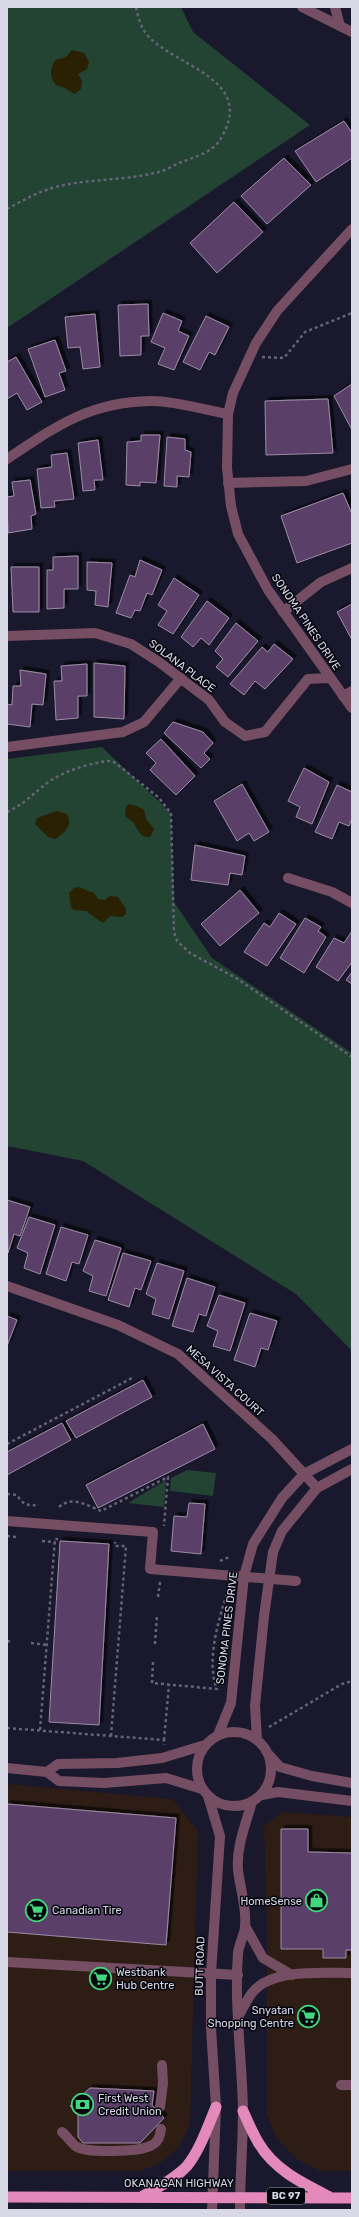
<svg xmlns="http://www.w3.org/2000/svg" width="359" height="2217" viewBox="0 0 359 2217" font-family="Rubik,sans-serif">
	<defs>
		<filter id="shadow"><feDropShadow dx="3.5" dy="-3.5" stdDeviation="0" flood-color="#0009"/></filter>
	</defs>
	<rect width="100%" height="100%" fill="#19182c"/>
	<path fill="#2e1d15" d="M7 1784 172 1799 198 1831 190 2124 179 2147 159 2164 140 2171H7Z
		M283 1812 352 1817V2171H321L295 2158 276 2137 267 2115V1918L264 1826Z"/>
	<path fill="#234333" d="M7 7H181L193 32 310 125 7 328Z
		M102 747 171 813 174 902 212 958 352 1053V1351L296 1294 83 1161 7 1146V759Z
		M187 1470 216 1473 213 1496 170 1491 171 1478Z
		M166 1480 164 1507 128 1503Z"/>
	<path fill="#292101" d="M72 50 84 53 89 62 87 69 78 74 82 81 81 89 74 94 65 88 56 85C49 77 50 69 55 60L66 57Z
		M129 804 137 806 144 810 146 819 154 829 150 837C140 838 139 831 135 825 133 821 127 819 125 815L126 807Z
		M57 811 67 814C73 825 65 833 55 839L48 837 35 824 37 818Z
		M78 887 94 893 98 899 105 900 110 896 118 897 126 909V914L122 917 110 916 103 923 86 911 74 910 71 907 69 893 74 888Z"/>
	<path fill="#5a4069" stroke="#9b8ca4" filter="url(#shadow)" d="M344 121 352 133V158L316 182 295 151Z
		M284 158 311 185 267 224 241 196Z
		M234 202 263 232 217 273 190 243Z
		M148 304 149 336H141V355L120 356 118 305Z
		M163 313 182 321 178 331 189 336 174 370 158 364 165 348 151 342Z
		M95 314 100 367 83 369 80 347 68 348 65 317Z
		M206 316 229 327 215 355 209 352 200 370 183 362Z
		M55 340 66 371 59 373 65 390 45 397 28 349Z
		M16 357 42 402 27 410 17 393 7 399V362Z
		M352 384V430L334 396Z
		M328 399 333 453 266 455 265 401Z
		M141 435H160L156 483 140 482V486L126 485 127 442 141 441Z
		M167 437 185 439V450L191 452 189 477 177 476V487L164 486Z
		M98 440 103 480H94L95 490 83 491 78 443Z
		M67 453 74 499 54 501 55 507 41 508 37 469 52 467 51 455Z
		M30 480 36 514 31 516 32 529 8 533 7 497 14 496 12 482Z
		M343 493 352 514V543L297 563 281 516Z
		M78 556V589H64V608L47 609V570H53V557Z
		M140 560 162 570 152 595 147 593 140 611 135 610 131 618 116 613 130 575 135 577Z
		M87 562 112 563 108 607 95 605 96 591 87 590Z
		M11 567H39V612H13Z
		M174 578 199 595 173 634 158 625 167 611 158 605Z
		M207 601 229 618 209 645 201 638 193 647 181 637Z
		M352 604V640L337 612Z
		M236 623 258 641 228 677 216 667 223 659 215 651Z
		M274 644 293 659 265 689 255 681 244 695 230 684 262 647 268 652Z
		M94 663 125 666 124 719 94 717Z
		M87 664V696H78V718L56 720 54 681H62L61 666Z
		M20 670 46 674 43 705 32 704 30 727 7 724V704L12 705 13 686H21Z
		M173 722 203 732 213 743 204 753 210 759 201 768 164 733Z
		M161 739 195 776 176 795 150 770 156 763 146 753Z
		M304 768 329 782 312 824 296 817 300 807 288 801Z
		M242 784 269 832 254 841 249 833 237 841 214 801Z
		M337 785 352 792V818L349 826 339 822 332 839 315 832Z
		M195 845 245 856 242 875 230 873 228 885 191 880Z
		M240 890 259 913 220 946 201 924Z
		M279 913 296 924 267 966 244 952 264 923 270 927Z
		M305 918 321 927 318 931 326 937 304 973 280 958Z
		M352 931V962L338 981 316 967 334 938 344 943Z
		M352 972V984L346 980Z
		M7 1200 30 1207 20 1236 14 1234 8 1253Z
		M29 1217 55 1225 40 1274 24 1268 28 1253 17 1248Z
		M61 1227 88 1235 79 1264 72 1262 66 1281 46 1274Z
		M95 1240 121 1248 106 1296 89 1291 93 1276 83 1271Z
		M123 1253 151 1261 141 1290 135 1288 129 1307 108 1300Z
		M157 1263 184 1271 169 1319 152 1314 156 1299 146 1294Z
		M187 1278 215 1287 206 1316 199 1314 193 1332 172 1326Z
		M219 1295 245 1303 230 1351 213 1346 218 1331 207 1326Z
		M250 1313 277 1321 268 1350 261 1348 255 1367 234 1360Z
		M7 1316 17 1320 7 1346Z
		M143 1380 152 1397 76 1438 66 1421Z
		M62 1423 71 1440 7 1475V1452Z
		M203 1424 215 1449 98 1508 86 1485Z
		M189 1503 205 1504 201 1554 171 1551 174 1516 187 1517Z
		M60 1541 109 1544 99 1725 49 1722Z
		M7 1804 176 1818 166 1945 7 1932Z
		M281 1829H308V1852L352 1853V1950H346V1958H323V1949H281Z
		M90 2088 154 2091 152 2105 164 2118 140 2143H83L78 2137V2112L70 2106Z"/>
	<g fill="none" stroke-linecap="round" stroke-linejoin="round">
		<path stroke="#656476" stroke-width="2.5" stroke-dasharray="3 3" stroke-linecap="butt" d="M7 209C24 200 41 190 60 186 93 178 129 181 162 171 170 168 178 163 187 160 200 155 214 151 221 138 256 80 178 67 149 37 141 29 138 17 136 7
			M262 357 284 358 305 332 352 313
			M7 812C23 805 34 793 47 783 64 771 87 764 108 761L114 762 123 769 158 797 171 813 174 932 177 941 190 953 236 978 352 1057
			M7 1444 134 1377
			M7 1494 17 1495C23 1505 28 1506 39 1505
			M59 1507C72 1495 88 1506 101 1511L168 1477 164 1526
			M7 1536 16 1537
			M42 1541 55 1542
			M220 1561 229 1557
			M158 1597 160 1582
			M7 1641 12 1642
			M31 1643 47 1645
			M155 1644 157 1615
			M153 1662 152 1683 217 1689C206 1662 218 1621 227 1594
			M269 1727 342 1684 352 1681
			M7 1728 164 1740V1745
			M40 1730 55 1539H58
			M111 1736 126 1546H115V1542
			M164 1740 169 1685"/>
		<path stroke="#754e63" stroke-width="10" d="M335 7 340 26
			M228 483 306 481 352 469
			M283 612 321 582 352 568
			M343 696 352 691
			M7 747 123 732 144 722 181 678
			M7 1521 153 1532 150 1569 296 1581
			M245 1926 263 1958 292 1975
			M7 1962 238 1975
			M238 2017C242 2010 246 2001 252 1993 271 1968 324 1973 352 1973
			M341 2085H352
			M160 2107 163 2083 162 2065
			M62 2132C67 2136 72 2144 77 2147 88 2153 138 2152 150 2146 158 2143 160 2137 161 2129"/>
		<path stroke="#754e63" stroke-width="10" d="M302 7 352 32
			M352 229 277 311 256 343 233 393 228 414 227 468 231 506 238 534 268 590 352 708
			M7 459C55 427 89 402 150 401 171 400 206 410 228 414
			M7 636 95 633 131 644 159 662 209 700 225 722 245 736 265 732 308 679 329 678
			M288 878 332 892 352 903
			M7 1286 118 1325 178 1354 272 1439 317 1488
			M218 1735 231 1703 244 1576 253 1544 282 1498 304 1474 352 1449
			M257 1740 255 1706 264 1616 273 1552 282 1531 317 1488 352 1469"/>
		<path stroke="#754e63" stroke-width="10" d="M197 1769a37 37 0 1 1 74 0a37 37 0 1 1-74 0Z
			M269 1755 280 1767 312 1776 352 1783
			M7 1768 47 1772 59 1781 104 1783 166 1778 202 1789
			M47 1772 58 1764 117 1763 162 1758 205 1745
			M262 1795 278 1792 352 1801
			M208 1796 220 1836 211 1974V2028L216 2107 212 2210
			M240 2210C240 2177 243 2143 243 2110 242 2058 234 2006 238 1953 239 1944 244 1936 245 1927 247 1908 240 1888 238 1870 236 1847 246 1823 252 1802"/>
		<path stroke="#e48aba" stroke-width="11" d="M243 2111C248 2122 252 2132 258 2142 273 2169 302 2183 328 2196
			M143 2196C158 2187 175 2179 187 2166 200 2150 208 2126 216 2107
			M7 2197 352 2198"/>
	</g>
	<defs>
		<symbol id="shop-ring" viewBox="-11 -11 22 22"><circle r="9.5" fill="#05050d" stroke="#41d77c" stroke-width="1.5"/><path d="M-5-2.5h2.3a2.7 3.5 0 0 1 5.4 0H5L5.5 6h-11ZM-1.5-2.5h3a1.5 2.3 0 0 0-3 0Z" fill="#41d77c"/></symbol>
		<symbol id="supermarket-ring" viewBox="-11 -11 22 22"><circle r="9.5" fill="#05050d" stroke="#41d77c" stroke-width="1.5"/><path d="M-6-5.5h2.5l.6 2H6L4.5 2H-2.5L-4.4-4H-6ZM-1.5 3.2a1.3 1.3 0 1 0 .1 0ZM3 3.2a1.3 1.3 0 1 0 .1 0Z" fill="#41d77c"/></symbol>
		<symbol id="bank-ring" viewBox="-11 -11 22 22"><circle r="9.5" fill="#05050d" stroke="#41d77c" stroke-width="1.5"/><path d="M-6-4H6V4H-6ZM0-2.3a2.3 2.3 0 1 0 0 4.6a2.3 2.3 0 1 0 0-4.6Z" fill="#41d77c"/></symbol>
	</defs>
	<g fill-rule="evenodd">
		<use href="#shop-ring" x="304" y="1888" width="25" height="25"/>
		<use href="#supermarket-ring" x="24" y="1898" width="25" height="25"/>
		<use href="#supermarket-ring" x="88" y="1966" width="25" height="25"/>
		<use href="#supermarket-ring" x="296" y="2004" width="25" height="25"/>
		<use href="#bank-ring" x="70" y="2092" width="25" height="25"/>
	</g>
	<g text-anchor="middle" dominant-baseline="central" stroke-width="3" stroke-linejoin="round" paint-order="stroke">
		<rect fill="#05050d" stroke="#9999a6" stroke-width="1" x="267" y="2188" width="38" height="16" rx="3"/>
		<g font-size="10" font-weight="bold" fill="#d8d8e7">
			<text x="286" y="2196">BC 97</text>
		</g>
		<g font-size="11" fill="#d8d8e7" stroke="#05050d">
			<text transform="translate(306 622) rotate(56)">SONOMA PINES DRIVE</text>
			<text transform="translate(182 666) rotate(37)">SOLANA PLACE</text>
			<text transform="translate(225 1381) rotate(42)">MESA VISTA COURT</text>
			<text transform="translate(227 1628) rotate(-83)">SONOMA PINES DRIVE</text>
			<text transform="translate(200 1966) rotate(-88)">BUTT ROAD</text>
			<text x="179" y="2183">OKANAGAN HIGHWAY</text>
		</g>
		<g font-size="11" fill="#d8d8e7" stroke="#05050d" text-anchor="start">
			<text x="302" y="1901" text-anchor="end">HomeSense</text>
			<text x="52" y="1910">Canadian Tire</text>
			<text x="116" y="1972">Westbank<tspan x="116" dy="13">Hub Centre</tspan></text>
			<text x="294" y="2010" text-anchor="end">Snyatan<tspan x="294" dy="13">Shopping Centre</tspan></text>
			<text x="98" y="2098">First West<tspan x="98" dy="13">Credit Union</tspan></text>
		</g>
	</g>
	<rect width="359" height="2217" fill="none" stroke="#d8d8e7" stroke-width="16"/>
</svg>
